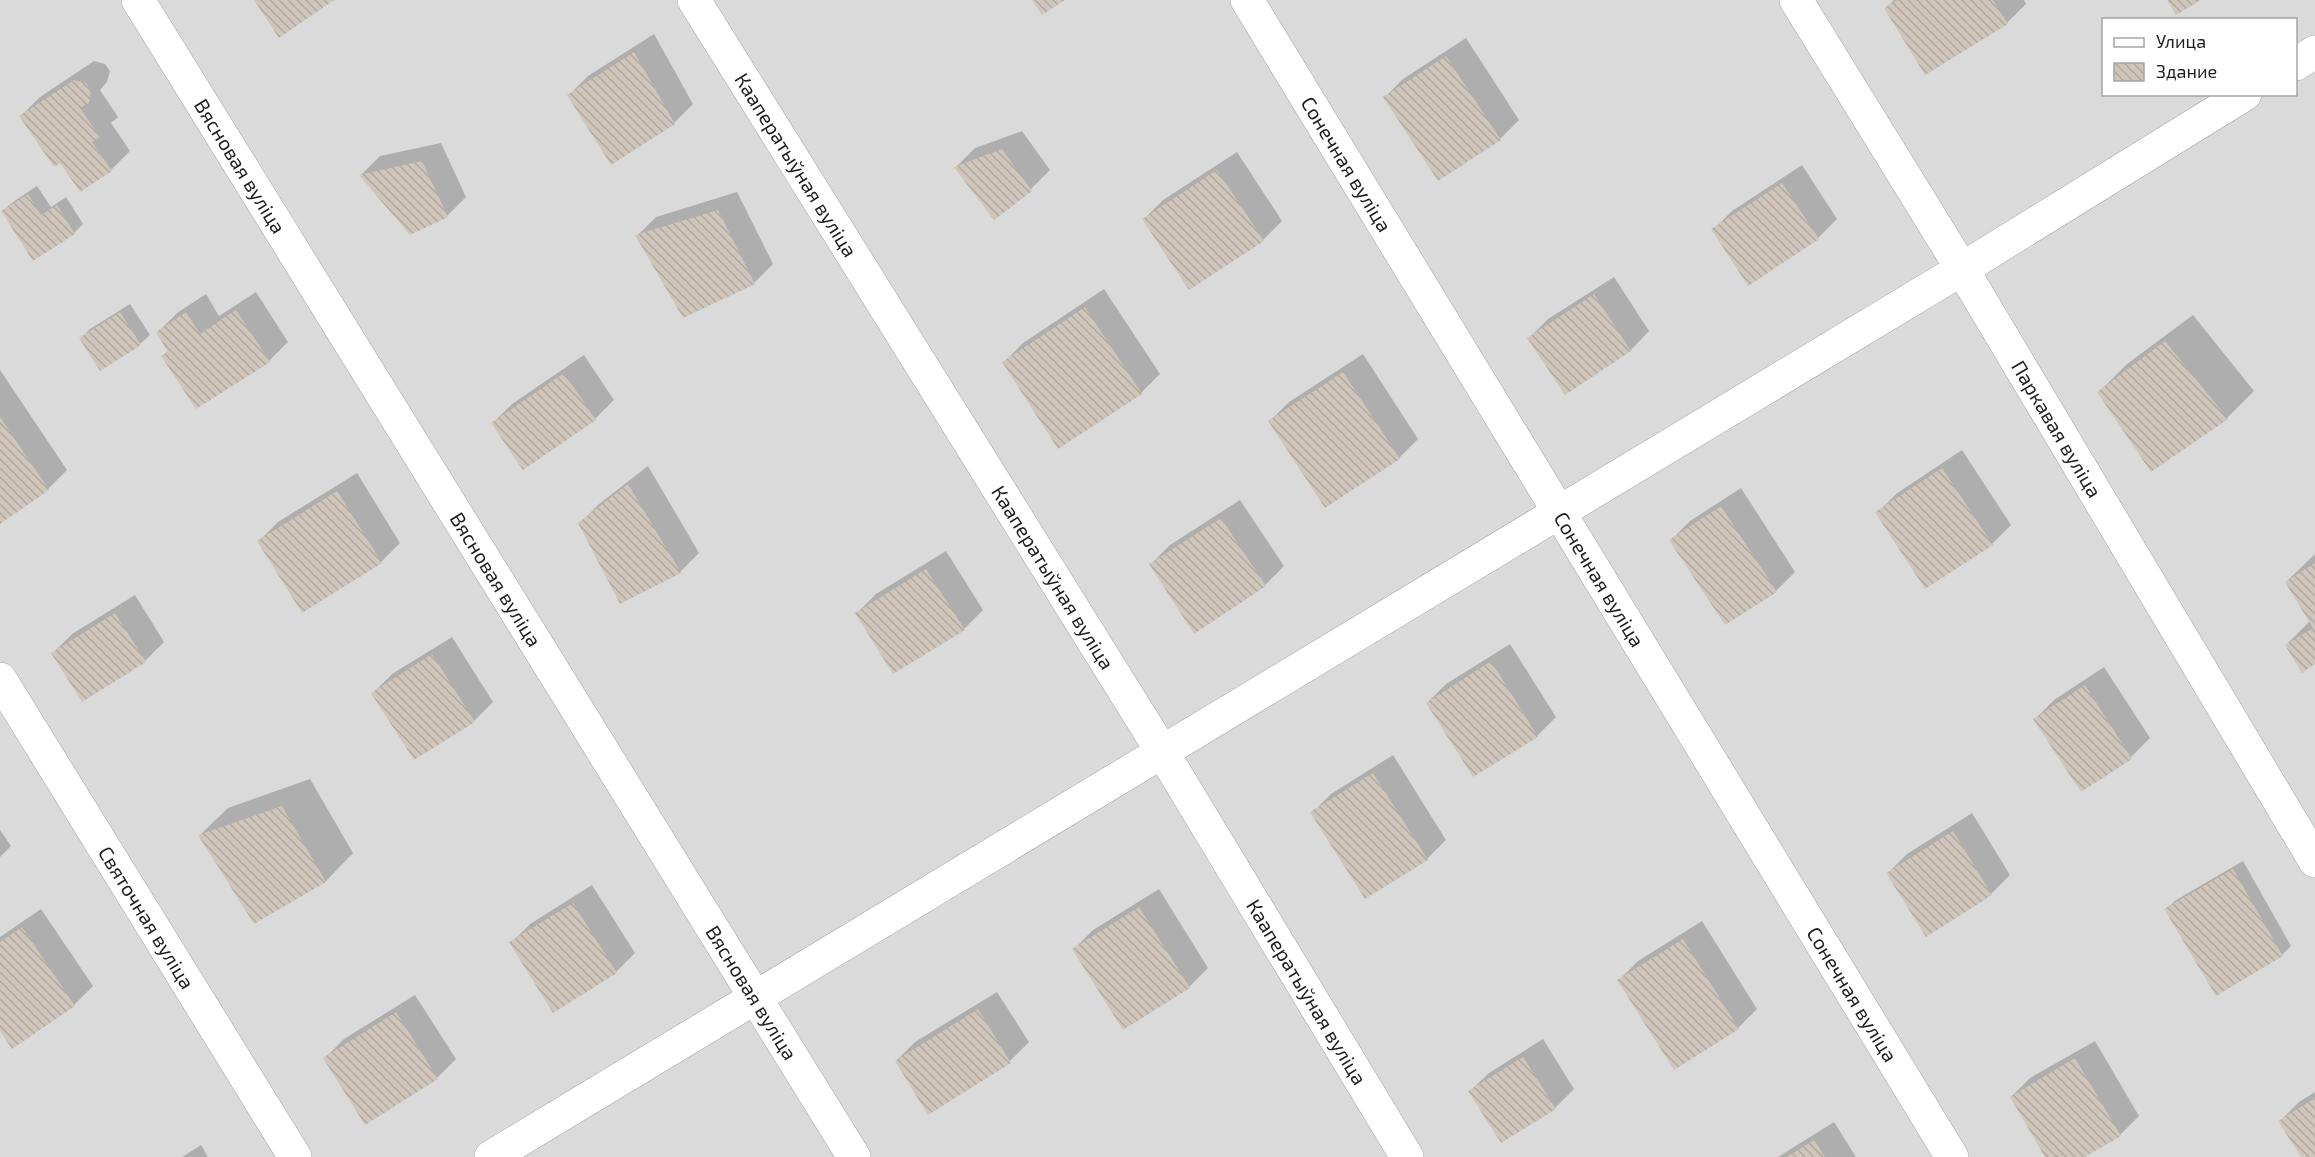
<svg xmlns="http://www.w3.org/2000/svg" width="2315" height="1157" viewBox="0 0 2315 1157" font-family="'Exo 2',sans-serif">
	<defs>
		<pattern id="building-back-hatch" width="6" height="6" patternUnits="userSpaceOnUse" patternTransform="scale(1.5)"><rect width="6" height="6" fill="#cfc5ba"/><path d="M-1 5l2 2M0 0l6 6M5-1l2 2" fill="none" stroke="#b1a99f"/></pattern>
	</defs>
	<rect width="100%" height="100%" fill="#efebe1"/>
	<path fill="#dbdada" fill-rule="evenodd" d="M0 0H2315V1157H0ZM2104 20H2296V94H2104Z"/>
	<path fill="#0003" d="M1894 0H2024L2026 4 2007 23 1886 8Z
		M654 34 693 104 674 123 569 95 588 76Z
		M1466 38 1519 120 1500 139 1438 179 1384 98 1403 79Z
		M94 61 105 64 110 71 107 82 100 90 118 117 111 123 130 151 111 170 60 161 21 116 40 97Z
		M1022 131 1050 170 1031 189 994 218 956 167 975 148Z
		M441 143 466 197 447 216 361 175 380 156Z
		M1237 152 1282 221 1263 240 1144 219 1163 200Z
		M1802 165 1837 219 1818 238 1713 230 1732 211Z
		M37 186 51 207 66 197 83 224 74 233 3 211 13 202Z
		M737 192 773 264 754 283 637 236 656 217Z
		M1614 277 1649 331 1631 350 1565 393 1529 338 1548 319Z
		M1104 289 1160 374 1141 393 1004 362 1023 343Z
		M256 292 288 342 269 361 197 407 163 356 169 350 158 332 177 313 206 294 219 316Z
		M130 304 150 335 140 344 81 338 90 329Z
		M2193 315 2254 391 2227 418 2099 392 2127 364Z
		M1363 354 1418 439 1399 458 1270 421 1289 402Z
		M584 355 614 400 595 419 493 423 512 404Z
		M0 370 67 470 48 489 0 522Z
		M1962 450 2011 525 1992 544 1877 513 1896 494Z
		M648 466 699 553 680 572 580 523 599 504Z
		M357 473 400 543 381 562 259 541 278 522Z
		M1741 488 1795 572 1776 591 1671 540 1690 521Z
		M1240 500 1284 566 1265 585 1151 564 1170 545Z
		M946 551 983 610 964 629 857 613 876 594Z
		M2315 554V663L2286 645 2310 621 2286 582Z
		M135 595 164 642 145 661 83 700 53 653 72 634Z
		M452 637 493 702 474 721 373 693 392 674Z
		M1510 644 1556 717 1537 736 1427 703 1446 684Z
		M2104 667 2150 738 2131 757 2082 790 2035 719 2054 700Z
		M1393 755 1446 840 1427 859 1312 813 1331 794Z
		M310 779 353 853 326 881 254 922 200 835 228 808Z
		M1972 813 2010 875 1991 894 1888 873 1907 854Z
		M0 830 11 846 0 857Z
		M2243 861 2291 946 2282 955 2166 909 2176 900Z
		M592 885 635 953 616 972 511 943 530 924Z
		M1159 889 1208 968 1189 987 1074 949 1093 930Z
		M41 909 93 986 74 1005 12 1047 0 1028V937Z
		M1702 921 1757 1009 1738 1028 1674 1068 1619 980 1638 961Z
		M997 992 1029 1042 1010 1061 929 1113 896 1061 915 1042Z
		M415 995 456 1059 437 1078 325 1058 344 1039Z
		M1543 1039 1574 1089 1555 1108 1470 1091 1489 1073Z
		M2095 1041 2139 1116 2120 1135 2082 1157H2047L2011 1097 2030 1078Z
		M2315 1092V1157H2302L2280 1121 2299 1102Z
		M1834 1122 1856 1157H1778Z
		M201 1145 208 1157H182Z"/>
	<path fill="url(#building-back-hatch)" d="M254 0H334L279 38Z
		M1032 0H1065L1042 15Z
		M1897 0H1993L2008 24 1925 75 1884 8Z
		M2167 0H2201L2176 15Z
		M634 52 675 124 611 165 567 95Z
		M1446 56 1501 140 1438 181 1383 97Z
		M74 80 86 83 91 91 89 103 80 108 100 137 92 142 112 171 80 192 60 163 54 167 19 116Z
		M1002 149 1032 191 994 220 954 167Z
		M422 161 448 217 410 235 359 175Z
		M1217 170 1264 241 1189 290 1142 219Z
		M1782 183 1819 239 1748 286 1711 229Z
		M28 194 41 215 57 205 75 234 33 261 1 211Z
		M718 210 755 284 683 318 635 235Z
		M1594 294 1631 351 1565 395 1527 338Z
		M1085 307 1142 394 1058 449 1002 362Z
		M236 310 270 362 196 409 161 356 168 352 156 332 186 312 200 334Z
		M120 312 141 345 100 371 79 338Z
		M2165 341 2228 419 2151 472 2097 392Z
		M1343 372 1400 459 1325 508 1268 421Z
		M564 373 596 420 523 470 491 423Z
		M0 417 49 490 0 524Z
		M1942 468 1993 545 1925 589 1875 512Z
		M628 484 681 573 620 604 578 523Z
		M337 491 382 563 302 613 257 541Z
		M1721 506 1777 592 1725 625 1669 540Z
		M1221 518 1266 586 1194 634 1149 564Z
		M2315 563V664L2302 673 2285 645 2313 628 2285 582Z
		M926 569 965 630 893 674 855 613Z
		M115 613 146 662 82 702 51 653Z
		M432 654 475 722 414 760 371 693Z
		M1491 661 1538 737 1473 777 1426 703Z
		M2085 685 2132 759 2081 792 2033 719Z
		M1373 773 1428 860 1365 899 1310 812Z
		M282 806 326 882 254 924 198 835Z
		M1953 831 1992 895 1926 937 1886 873Z
		M2233 869 2283 956 2216 996 2164 909Z
		M573 903 617 973 553 1013 509 942Z
		M1139 907 1190 988 1123 1030 1072 949Z
		M22 927 75 1006 12 1049 0 1031V942Z
		M1683 939 1739 1029 1674 1070 1617 980Z
		M978 1009 1011 1063 928 1115 895 1061Z
		M396 1012 438 1079 365 1125 323 1058Z
		M1523 1057 1556 1109 1501 1143 1468 1091Z
		M2075 1058 2121 1136 2085 1157H2045L2010 1097Z
		M2315 1098V1157H2301L2278 1121Z
		M1814 1140 1825 1157H1787Z"/>
	<g fill="none" stroke-linecap="round" stroke-linejoin="round">
		<defs>
			<g id="minor">
				<path id="s1" d="M138 0 854 1157"/>
				<path id="s2" d="M694 0 1163 753 1407 1157"/>
				<path id="s3" d="M1247 0 1952 1157"/>
				<path id="s4" d="M1796 0 1962 269 2315 861"/>
				<path d="M2296 64 2315 52"/>
				<path id="s5" d="M0 679 295 1157"/>
				<path d="M491 1157 1962 269 2245 94"/>
			</g>
		</defs>
		<use href="#minor" stroke="#a4a4a4" stroke-width="34"/>
		<use href="#minor" stroke="#fff" stroke-width="33"/>
	</g>
	<g text-anchor="middle" dominant-baseline="central" stroke-width="4.5" stroke-linejoin="round" paint-order="stroke">
		<g font-size="20" fill="#1d1d1d" stroke="#fff">
			<text stroke="none"><textPath href="#s2" startOffset="194">Кааператыўная вуліца</textPath></text>
			<text stroke="none"><textPath href="#s3" startOffset="192">Сонечная вуліца</textPath></text>
			<text stroke="none"><textPath href="#s1" startOffset="195">Вясновая вуліца</textPath></text>
			<text stroke="none"><textPath href="#s4" startOffset="502">Паркавая вуліца</textPath></text>
			<text stroke="none"><textPath href="#s2" startOffset="680">Кааператыўная вуліца</textPath></text>
			<text stroke="none"><textPath href="#s1" startOffset="681">Вясновая вуліца</textPath></text>
			<text stroke="none"><textPath href="#s3" startOffset="678">Сонечная вуліца</textPath></text>
			<text stroke="none"><textPath href="#s5" startOffset="280">Святочная вуліца</textPath></text>
			<text stroke="none"><textPath href="#s2" startOffset="1166">Кааператыўная вуліца</textPath></text>
			<text stroke="none"><textPath href="#s1" startOffset="1167">Вясновая вуліца</textPath></text>
			<text stroke="none"><textPath href="#s3" startOffset="1164">Сонечная вуліца</textPath></text>
		</g>
	</g>
	<rect x="2102" y="18" width="195" height="78" fill="#ffffff" stroke="#a5a5a5" stroke-width="1.5"/>
	<rect x="2114" y="38" width="30" height="9" fill="#ffffff" stroke="#a5a5a5" stroke-width="1.5"/>
	<text x="2156" y="48" font-size="18" fill="#1d1d1d">Улица</text>
	<rect x="2114" y="63" width="30" height="18" fill="url(#building-back-hatch)" stroke="#a5a5a5" stroke-width="1.5"/>
	<text x="2156" y="78" font-size="18" fill="#1d1d1d">Здание</text>
</svg>
